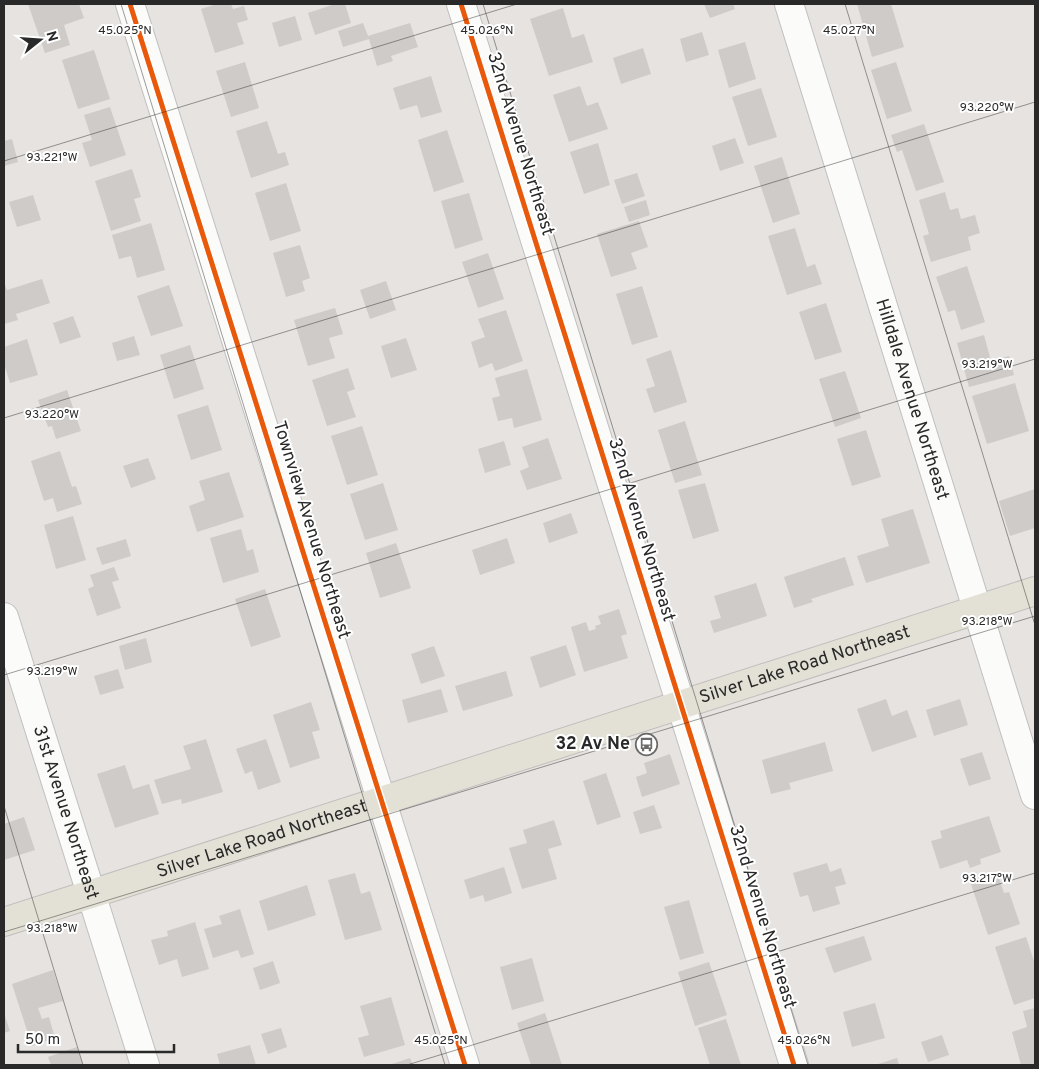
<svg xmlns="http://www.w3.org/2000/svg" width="1039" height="1069" viewBox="0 0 1039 1069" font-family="Overpass,sans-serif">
	<rect width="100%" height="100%" fill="#e6e3e0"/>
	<path fill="#cecbc9" d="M28 4H79L84 18 64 25 70 45 45 53Z
		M217 4H231L233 9 244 6 248 20 237 23 244 44 215 53 201 9Z
		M335 4H345L351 23 315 35 308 13Z
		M704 4H733L735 9 710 18Z
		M857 4H891L904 47 872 57Z
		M563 8 572 38 584 34 593 62 549 76 530 19Z
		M295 16 302 40 279 47 272 23Z
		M363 23 368 36 410 23 418 47 391 56 393 61 377 66 369 39 343 47 338 31Z
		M702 32 709 55 686 62 680 39Z
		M745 42 756 79 729 88 718 50Z
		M643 48 651 74 621 84 613 58Z
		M94 50 110 99 78 109 62 60Z
		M245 62 259 108 231 117 216 71Z
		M896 62 912 111 887 119 871 70Z
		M431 76 442 112 421 118 417 105 400 110 393 88Z
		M580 86 587 106 598 102 608 129 569 142 553 95Z
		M761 88 777 137 748 146 732 97Z
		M110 107 126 155 90 167 82 143 92 140 84 115Z
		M267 121 278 154 285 152 289 165 251 178 236 131Z
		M924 124 944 182 916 191 902 150 897 152 891 135Z
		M447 130 464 182 434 192 418 140Z
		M735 138 744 163 720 171 712 146Z
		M12 139 18 162 4 166V141Z
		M598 143 610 185 584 194 570 152Z
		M782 157 800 214 773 223 754 166Z
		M132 169 141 197 134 199 141 221 111 231 95 181Z
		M637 173 645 196 622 204 614 180Z
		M286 183 301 231 270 241 255 193Z
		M945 192 950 210 958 208 961 219 975 215 980 233 968 237 971 250 931 262 923 236 929 234 919 200Z
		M469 193 483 240 455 249 441 201Z
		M33 195 41 220 17 227 9 202Z
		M646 200 650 215 629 222 624 207Z
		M639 221 648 247 631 253 637 269 611 277 597 234Z
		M151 223 165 270 137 278 131 256 119 259 112 235Z
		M795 228 807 267 815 264 822 284 787 295 768 236Z
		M300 245 310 278 302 281 305 291 286 297 273 253Z
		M488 253 504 299 478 308 462 262Z
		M967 266 985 322 961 330 955 310 948 312 936 277Z
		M42 279 50 303 16 314 18 320 4 324V282L7 290Z
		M386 281 396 310 370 319 360 290Z
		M169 285 183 326 151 336 137 296Z
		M642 286 658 337 632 345 616 294Z
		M826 303 842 352 815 360 799 312Z
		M335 308 343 334 329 338 335 358 308 366 294 320Z
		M506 310 523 361 495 371 492 363 479 368 471 342 485 337 478 319Z
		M73 316 81 337 60 344 53 323Z
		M984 335 991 361 1009 356 1014 375 969 387 957 343Z
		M134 336 140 355 117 361 112 343Z
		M406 338 417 370 391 378 381 346Z
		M27 339 38 375 10 383 4 364V347Z
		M190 345 204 389 174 399 160 355Z
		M671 350 687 402 654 413 646 389 655 386 646 359Z
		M348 368 355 389 347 392 356 417 327 426 312 380Z
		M527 369 542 420 514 428 512 418 498 421 492 398 500 396 495 378Z
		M845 371 861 418 835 427 819 379Z
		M1015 383 1029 431 987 444 972 396Z
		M67 390 81 431 56 439 52 426 48 427 38 400Z
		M208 405 222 450 191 460 177 415Z
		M685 421 702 475 675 483 658 430Z
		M362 426 378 475 347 485 331 436Z
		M866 430 881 477 852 486 837 439Z
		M548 438 562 479 527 490 520 471 529 467 522 447Z
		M504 441 511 465 485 473 478 449Z
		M60 451 72 487 76 486 82 504 57 512 53 498 44 501 31 461Z
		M148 458 156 479 131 488 123 466Z
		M229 472 244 517 197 532 189 506 205 500 199 481Z
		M383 483 398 530 365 540 350 494Z
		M705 483 719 531 693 539 678 490Z
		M1035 489V528L1010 536 999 501Z
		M913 509 930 563 866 583 857 556 889 546 881 519Z
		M571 513 578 533 549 543 543 523Z
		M73 516 86 560 56 569 44 525Z
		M241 529 247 551 253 549 259 572 223 583 210 538Z
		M507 538 515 563 480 575 472 550Z
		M126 539 131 556 102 565 96 548Z
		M396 543 411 588 380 598 366 553Z
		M845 557 854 585 811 599 813 602 794 608 784 577Z
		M114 567 119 580 112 582 121 608 97 616 88 589 94 586 90 575Z
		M756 583 767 616 714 633 710 621 721 618 714 596Z
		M265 589 281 637 251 647 235 599Z
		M619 609 627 634 621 636 628 658 584 672 571 627 586 622 589 631 596 629 595 626 601 624 598 616Z
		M146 638 152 662 125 670 119 646Z
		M566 645 576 675 540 688 530 657Z
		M434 646 445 676 421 684 411 654Z
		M118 669 124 688 100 695 94 676Z
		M506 671 513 696 463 711 455 686Z
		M441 689 448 712 408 723 402 700Z
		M886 699 892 716 907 710 917 737 872 752 857 709Z
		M960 699 968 725 934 736 926 710Z
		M311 702 320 730 312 732 320 758 290 768 273 715Z
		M206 739 223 792 182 804 181 799 162 804 154 780 191 769 183 746Z
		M266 739 281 782 258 790 252 771 245 774 236 749Z
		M825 742 833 771 789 783 791 789 771 794 762 760Z
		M982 752 991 779 969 786 960 759Z
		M670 754 680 784 642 797 636 777 647 773 644 763Z
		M125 765 133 789 149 784 159 814 115 828 97 774Z
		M606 773 621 817 597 825 583 781Z
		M654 805 662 828 640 834 633 812Z
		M989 816 1001 852 980 859 981 864 970 868 967 860 940 869 931 841 942 838 940 831Z
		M24 817 35 850 4 860V824Z
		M554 820 562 845 548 849 557 879 522 889 509 848 527 843 523 830Z
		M827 863 830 872 841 868 846 884 835 887 840 904 813 912 808 895 800 897 793 873Z
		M504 867 512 893 485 902 483 895 470 899 464 880Z
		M997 872 1004 893 1009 892 1020 924 988 935 970 881Z
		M355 873 361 894 370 891 382 930 345 940 328 880Z
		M307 885 316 915 268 931 259 901Z
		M689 900 704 953 680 960 664 907Z
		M240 909 254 954 241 958 238 950 213 958 204 929 222 924 219 916Z
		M195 922 209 969 182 977 177 959 159 965 151 940 168 936 167 931Z
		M864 936 872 960 834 973 825 948Z
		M1026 937 1035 964V998L1014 1005 995 947Z
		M532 958 544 1001 512 1010 500 967Z
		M273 961 280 983 260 990 253 968Z
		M709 962 727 1015 695 1026 678 972Z
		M53 970 63 1001 38 1008 42 1019 49 1017 55 1038 32 1046 12 984Z
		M391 997 405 1045 364 1057 358 1038 369 1035 360 1006Z
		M875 1003 885 1038 852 1047 843 1012Z
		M1035 1008V1065H1021L1012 1032 1027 1027 1023 1011Z
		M4 1013 10 1031 4 1033Z
		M545 1013 562 1065H531L517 1023Z
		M726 1019 741 1065H710L698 1028Z
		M281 1028 287 1047 268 1054 261 1034Z
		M942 1035 949 1055 928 1062 921 1042Z
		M250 1045 256 1065H220L217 1054Z
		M77 1047 83 1065H51L48 1057Z
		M410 1058 413 1065H389Z
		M897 1058 899 1065H875Z"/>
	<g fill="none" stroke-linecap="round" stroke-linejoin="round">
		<defs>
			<g id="minor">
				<path d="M130 4 465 1065"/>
				<path d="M461 4 794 1065"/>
				<path id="s1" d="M789 4 1035 795"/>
				<path id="s2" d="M4 617 145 1065"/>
			</g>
			<g id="major">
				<path id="s3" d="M4 922 1035 591"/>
			</g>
		</defs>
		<use href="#minor" stroke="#c1bfc0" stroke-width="30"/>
		<use href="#major" stroke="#bfbebd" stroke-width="30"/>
		<use href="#minor" stroke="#fbfbfa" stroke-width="28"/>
		<use href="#major" stroke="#e3e0d5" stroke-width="28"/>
		<defs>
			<path id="cycleway" d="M130 4 465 1065
				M461 4 794 1065"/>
		</defs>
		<use href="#cycleway" stroke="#fff" stroke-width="8"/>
		<use href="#cycleway" stroke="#e8590c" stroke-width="5"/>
	</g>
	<path fill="none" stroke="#292929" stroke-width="1" stroke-opacity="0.45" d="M121 4 445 1065M483 4 808 1065M845 4 1035 625M4 161 517 4M4 418 1035 102M4 675 1035 359M4 806 83 1065M4 932 1035 616M407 1065 1035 873"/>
	<defs>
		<symbol id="bus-ring" viewBox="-11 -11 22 22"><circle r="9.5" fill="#fff" stroke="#6b6a69" stroke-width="1.5"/><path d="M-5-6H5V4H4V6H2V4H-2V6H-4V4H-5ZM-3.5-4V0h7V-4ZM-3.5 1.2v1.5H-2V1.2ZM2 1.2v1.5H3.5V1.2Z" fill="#6b6a69"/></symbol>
	</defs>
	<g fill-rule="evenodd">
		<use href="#bus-ring" x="634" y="732" width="25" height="25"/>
	</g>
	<g text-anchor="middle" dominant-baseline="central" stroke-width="4" stroke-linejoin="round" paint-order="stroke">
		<g font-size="18" fill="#292929" stroke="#fff">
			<text transform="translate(520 144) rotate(73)">32nd Avenue Northeast</text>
			<text stroke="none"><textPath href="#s1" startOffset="414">Hilldale Avenue Northeast</textPath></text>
			<text transform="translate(311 530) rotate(73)">Townview Avenue Northeast</text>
			<text transform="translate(641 530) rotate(73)">32nd Avenue Northeast</text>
			<text stroke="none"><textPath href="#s3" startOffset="841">Silver Lake Road Northeast</textPath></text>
			<text stroke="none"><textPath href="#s2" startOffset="205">31st Avenue Northeast</textPath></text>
			<text stroke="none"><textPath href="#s3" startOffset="271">Silver Lake Road Northeast</textPath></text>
			<text transform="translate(762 917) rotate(73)">32nd Avenue Northeast</text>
		</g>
		<g font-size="18" font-weight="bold" fill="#292929" stroke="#fff" text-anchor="end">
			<text x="630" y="744">32 Av Ne</text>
		</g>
	</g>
	<g font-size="12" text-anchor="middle" fill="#292929" stroke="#fff" stroke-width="4" stroke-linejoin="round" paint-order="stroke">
		<text x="125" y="34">45.025°N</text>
		<text x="487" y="34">45.026°N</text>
		<text x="849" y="34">45.027°N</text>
		<text x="987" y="111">93.220°W</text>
		<text x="52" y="161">93.221°W</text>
		<text x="987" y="368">93.219°W</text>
		<text x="52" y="418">93.220°W</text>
		<text x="987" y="625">93.218°W</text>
		<text x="52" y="675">93.219°W</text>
		<text x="987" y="882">93.217°W</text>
		<text x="52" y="932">93.218°W</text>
		<text x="441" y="1044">45.025°N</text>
		<text x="804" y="1044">45.026°N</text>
	</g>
	<rect width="1039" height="1069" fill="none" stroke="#292929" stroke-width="10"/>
	<g transform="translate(40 40) rotate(73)" stroke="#ffffff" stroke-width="4" paint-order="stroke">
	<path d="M0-4L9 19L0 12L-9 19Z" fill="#292929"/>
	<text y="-8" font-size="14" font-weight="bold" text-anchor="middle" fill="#292929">N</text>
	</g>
	<path d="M18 1044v8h156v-8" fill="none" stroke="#292929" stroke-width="2.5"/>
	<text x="25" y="1044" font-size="15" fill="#292929" stroke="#ffffff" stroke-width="4" paint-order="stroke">50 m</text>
</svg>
